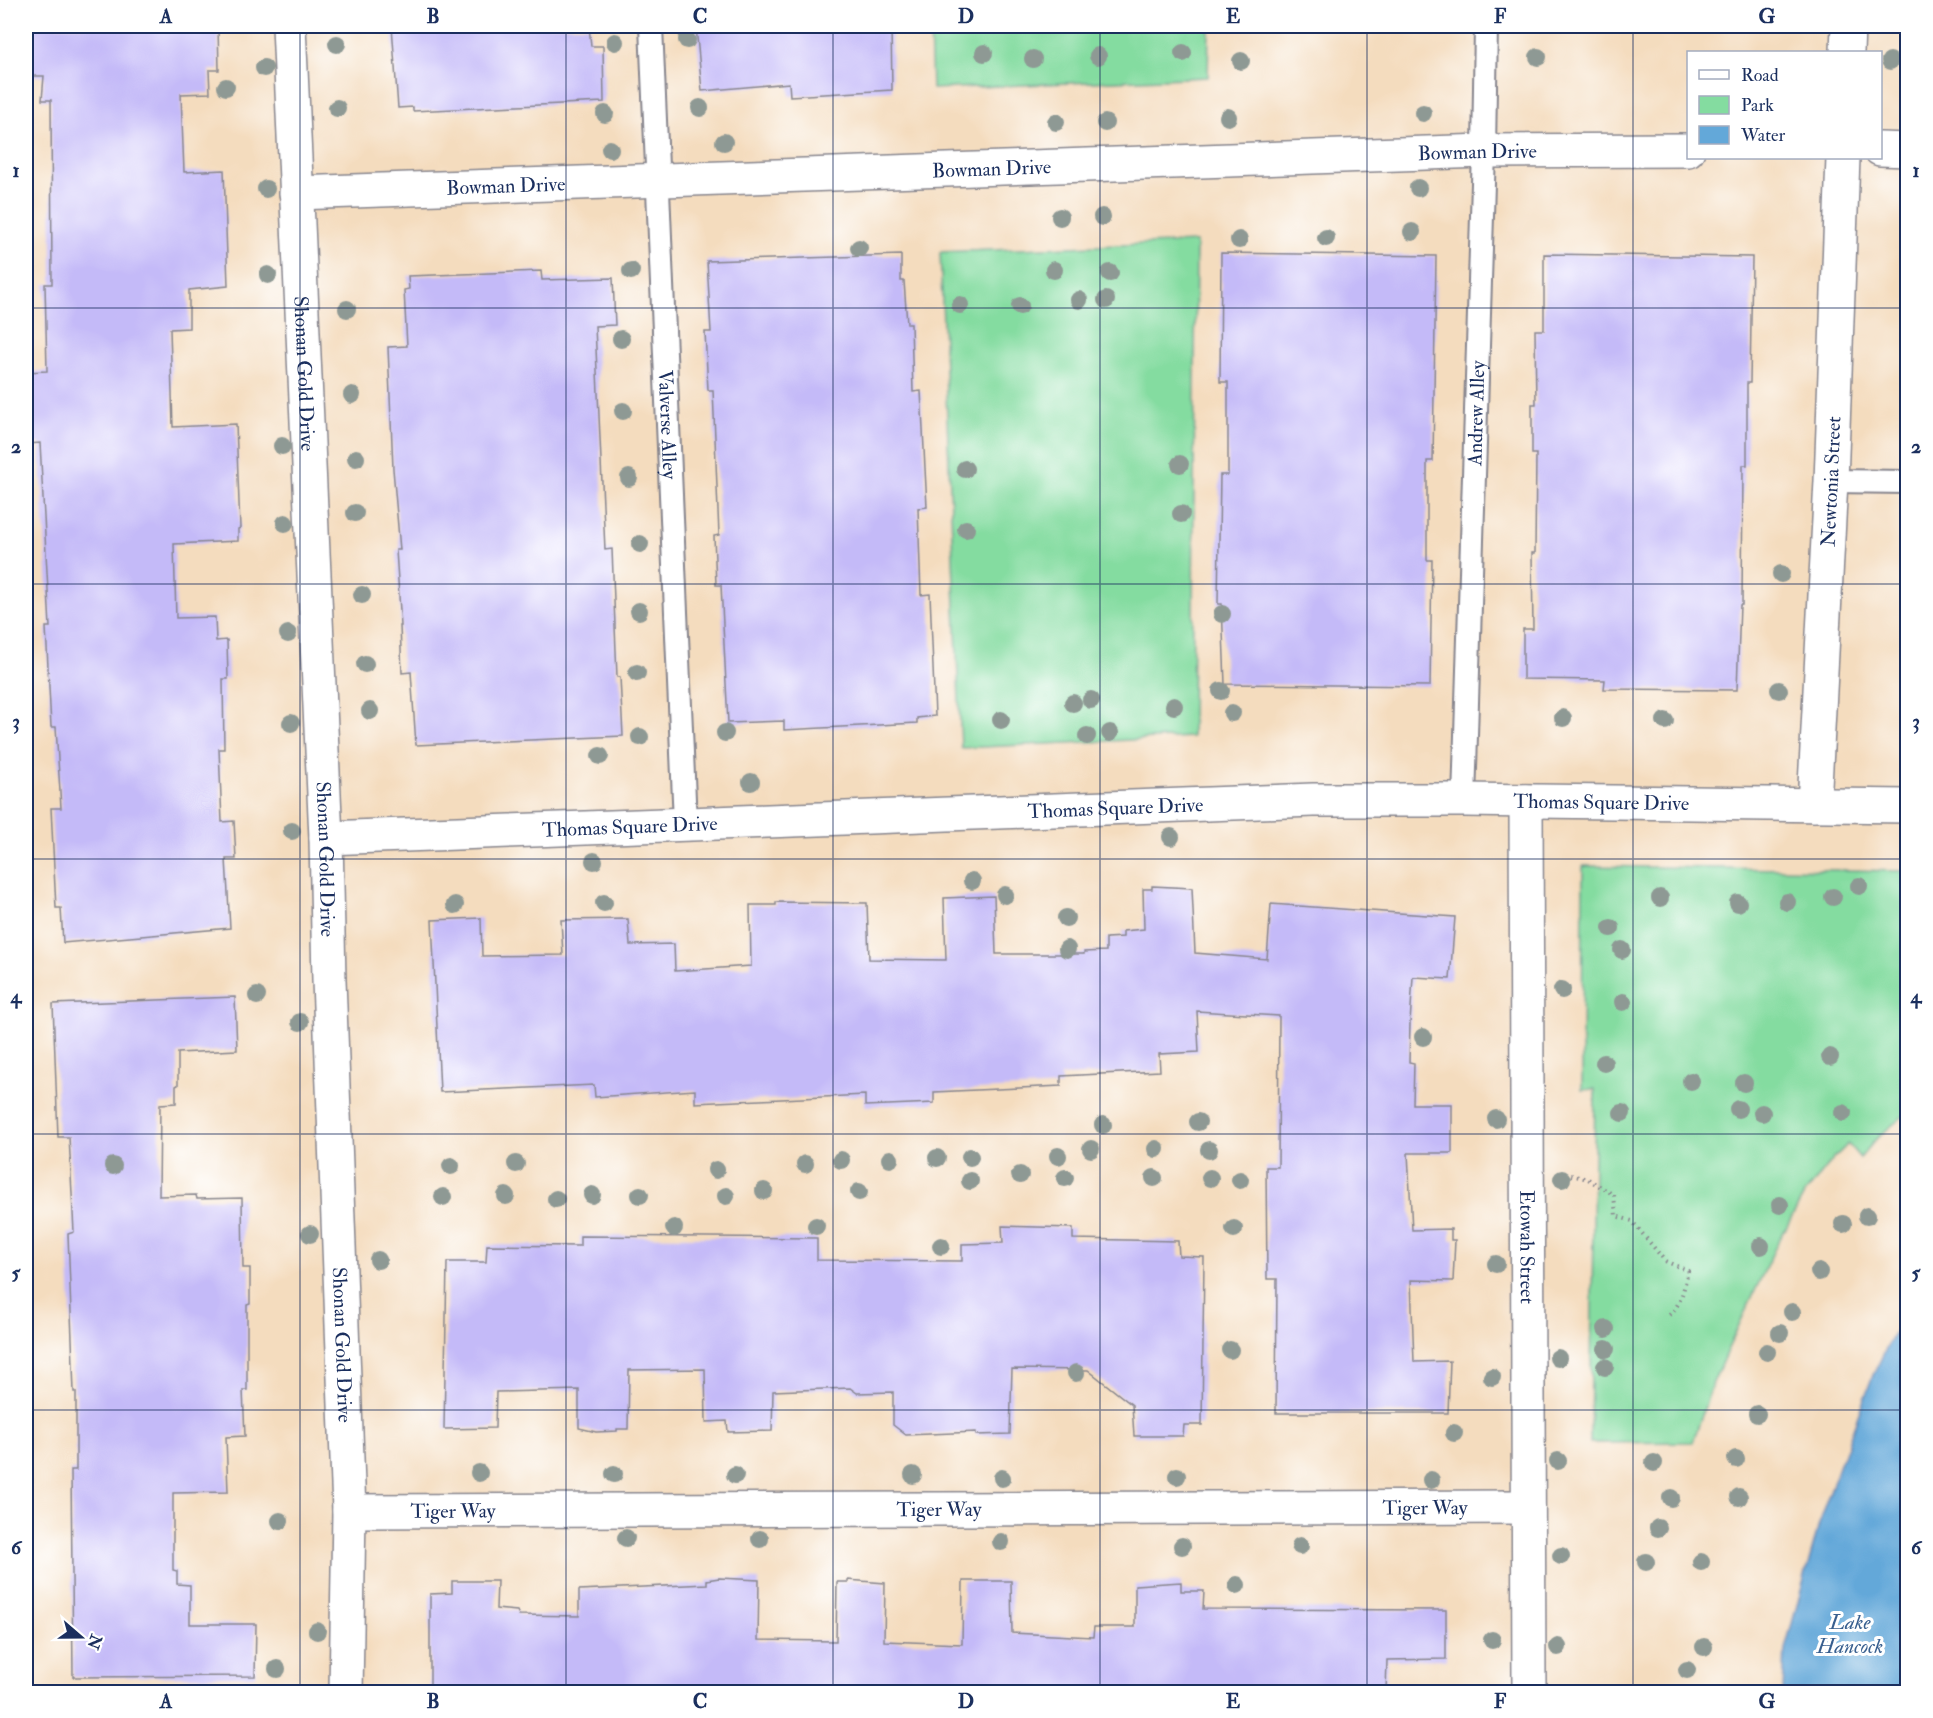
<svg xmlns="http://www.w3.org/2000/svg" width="1933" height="1718" viewBox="0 0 1933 1718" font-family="'IM FELL Double Pica',serif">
	<rect width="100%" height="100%" fill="#fff"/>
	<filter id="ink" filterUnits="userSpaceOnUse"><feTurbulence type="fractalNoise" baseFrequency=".0167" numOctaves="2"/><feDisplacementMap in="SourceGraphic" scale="12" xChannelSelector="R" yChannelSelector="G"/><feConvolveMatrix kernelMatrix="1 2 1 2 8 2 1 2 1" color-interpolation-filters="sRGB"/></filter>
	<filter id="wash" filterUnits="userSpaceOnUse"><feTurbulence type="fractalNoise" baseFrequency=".008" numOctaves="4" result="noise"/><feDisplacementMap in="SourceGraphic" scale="24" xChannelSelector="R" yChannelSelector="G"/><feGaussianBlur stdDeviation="1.35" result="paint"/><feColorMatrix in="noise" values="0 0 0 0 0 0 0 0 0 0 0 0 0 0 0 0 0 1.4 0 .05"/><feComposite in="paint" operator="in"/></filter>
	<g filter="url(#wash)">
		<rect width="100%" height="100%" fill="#f4dcbe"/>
		<path fill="#84dca0" stroke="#50867f" stroke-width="1.5" d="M930 26H1209L1208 77 932 89Z
			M1196 242 1192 737 961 748 940 252Z
			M1583 866 1907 871V1113L1877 1138 1860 1158 1848 1144 1833 1159 1804 1195 1774 1250 1726 1353 1712 1385 1693 1442 1590 1443 1595 1089 1582 1090Z"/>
		<path fill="#63a8d9" stroke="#3f6c9c" stroke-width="1.5" d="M1907 1307V1692H1783L1785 1649 1823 1510 1873 1375Z"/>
		<g id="blocks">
			<path fill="#c4baf8" d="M26 26H218L219 70H209L210 93 181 94 184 172 224 170 228 286 189 290V328L170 329 173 427 236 424 240 528 238 529V541L174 544 176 618 215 617 216 641 227 640 228 679H223L224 749H219L222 822 234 821 236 859H226L230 928 63 943 61 908H56L51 808H61L56 727H51L46 627H50L40 443 28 444 26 404V372L47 371 45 284H52L51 100H42L44 76H26Z
				M392 26H589L591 46H603L604 102 413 111V107L398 108Z
				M696 26H891L892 90 790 96 789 83 702 91Z
				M1221 253 1436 256 1433 461H1427V560H1432L1430 686 1225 684 1222 604H1218L1220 475H1228V382H1220Z
				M1544 254 1752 257 1750 383H1747V465H1743L1742 605H1740L1737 690 1604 689 1605 680 1523 679V629H1533L1532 553H1535L1536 454H1532V404H1536L1535 330H1544Z
				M901 255V281H904L907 324H911L913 392 921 391 927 507 918 508 921 595 930 594 935 716 917 718V723L784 730V721L728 723 721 585H716L714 536 719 535 713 390H708L705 332H711L707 261Z
				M541 271 542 280 613 278 615 325 595 326 605 550 612 549 617 677H620L623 736 416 745 411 672 402 673 400 626H401L396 550H400L393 469 388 347 407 346 404 290 409 289 408 276Z
				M1152 886 1192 888 1195 953 1267 959 1271 904 1455 917 1450 979 1413 977 1410 1023 1409 1062 1414 1063 1413 1104H1452V1153H1408L1412 1230 1451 1229V1240H1455L1453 1281 1411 1280 1414 1362 1450 1361 1448 1413H1276L1277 1279H1267L1266 1167H1278L1279 1016 1197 1011 1199 1052 1159 1054 1160 1071 1061 1076V1086L934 1092V1103L865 1106V1095L695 1103V1090L595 1097 594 1085 440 1092 432 920 481 918 482 956 563 955 561 920 628 919 630 945 674 944 675 971 751 966 750 905H776V902L867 903 869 959 946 960 944 898 994 896 996 954H1084V952L1106 951V938L1123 937V931L1144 929 1143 889H1152Z
				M235 997 237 1050 178 1053V1085L176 1086V1103L160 1104 159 1196 196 1195 197 1199 242 1198 243 1268H250V1304L247 1305V1390H243L245 1436 226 1437 228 1492 173 1493V1570L177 1571V1584L190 1585V1624H256L255 1676 73 1677 71 1470H76V1392H74L68 1234 74 1232 69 1137H58L53 1004Z
				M1002 1226 1073 1228V1239L1178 1241 1179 1256 1204 1257 1202 1425H1184L1183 1436H1134L1132 1405 1088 1370 1012 1369 1010 1434 976 1435V1432L906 1435 893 1425V1392L857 1393 850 1388 773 1391 772 1431 728 1432 727 1421 706 1422 705 1369 629 1370 628 1429H617V1431L596 1432 579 1428V1390L496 1392 495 1428 444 1429 447 1262H486L487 1245 580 1246V1236L817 1238V1260L962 1261V1244L1003 1243Z
				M719 1578 759 1580 758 1640 836 1641 837 1582H848V1580L885 1583 884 1641 962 1644 963 1581H1011L1012 1633 1093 1637 1094 1627H1135V1585L1181 1582V1591H1204L1203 1609 1446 1610V1659L1387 1660 1386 1692H430V1594L452 1593V1581H497L496 1609 517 1611 519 1615 579 1616V1590L707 1584V1580Z"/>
		</g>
	</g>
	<g filter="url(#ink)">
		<use href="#blocks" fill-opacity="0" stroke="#88868e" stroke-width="1.5"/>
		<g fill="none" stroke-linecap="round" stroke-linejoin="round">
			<defs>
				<g id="service">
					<path id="s1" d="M651 26 685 823"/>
					<path d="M1831 481 1908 482"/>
					<path id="s2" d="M1464 800 1484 151 1486 26"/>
				</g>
				<g id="minor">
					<path id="s3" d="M289 26 326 838 329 980 349 1511 346 1692"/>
					<path d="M1847 52 1848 26"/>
					<path d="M1880 149 1908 150"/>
					<path id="s4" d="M296 193 1484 151 1688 150"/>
					<path id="s5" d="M1526 801 1529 1692"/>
					<path id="s6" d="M1814 805 1831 481 1843 158"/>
					<path id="s7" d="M326 838 1313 800H1464L1908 806"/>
					<path id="s8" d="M349 1511 1528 1507"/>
				</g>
			</defs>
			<use href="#service" stroke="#88868e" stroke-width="26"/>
			<use href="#minor" stroke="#88868e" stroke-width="36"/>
			<path stroke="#88868e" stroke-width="4" stroke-dasharray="1.5 4.5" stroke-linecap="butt" d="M1571 1175 1588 1179 1614 1195 1616 1216 1632 1221 1665 1261 1688 1271C1684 1287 1682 1305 1668 1316"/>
			<use href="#service" stroke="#fff" stroke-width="22"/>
			<use href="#minor" stroke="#fff" stroke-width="33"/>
		</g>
		<g fill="#8e9994">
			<circle cx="687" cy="40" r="9"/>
			<circle cx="615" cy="42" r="9"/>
			<circle cx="337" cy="44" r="9"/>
			<circle cx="984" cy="53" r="9"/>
			<circle cx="1183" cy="53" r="9"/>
			<circle cx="1098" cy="56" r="9"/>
			<circle cx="1538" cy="57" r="9"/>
			<circle cx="1033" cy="59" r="9"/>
			<circle cx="1241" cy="61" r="9"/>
			<circle cx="1890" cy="61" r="9"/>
			<circle cx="264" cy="68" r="9"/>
			<circle cx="226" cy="87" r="9"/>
			<circle cx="337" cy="108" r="9"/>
			<circle cx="700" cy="108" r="9"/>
			<circle cx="1423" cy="113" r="9"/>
			<circle cx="605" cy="114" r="9"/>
			<circle cx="1228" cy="117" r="9"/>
			<circle cx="1056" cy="122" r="9"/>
			<circle cx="1105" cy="123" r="9"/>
			<circle cx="724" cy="142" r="9"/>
			<circle cx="610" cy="149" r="9"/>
			<circle cx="1418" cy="188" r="9"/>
			<circle cx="266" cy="189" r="9"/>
			<circle cx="1060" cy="217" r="9"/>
			<circle cx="1102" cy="217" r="9"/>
			<circle cx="1412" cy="232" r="9"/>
			<circle cx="1326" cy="238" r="9"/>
			<circle cx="1239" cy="240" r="9"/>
			<circle cx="859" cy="248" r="9"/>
			<circle cx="1054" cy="270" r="9"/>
			<circle cx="631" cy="271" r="9"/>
			<circle cx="1110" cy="273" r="9"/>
			<circle cx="268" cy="275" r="9"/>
			<circle cx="1079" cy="300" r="9"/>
			<circle cx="1106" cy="300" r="9"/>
			<circle cx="960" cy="305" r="9"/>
			<circle cx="1020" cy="306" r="9"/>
			<circle cx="347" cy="309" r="9"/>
			<circle cx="621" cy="339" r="9"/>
			<circle cx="352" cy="395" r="9"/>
			<circle cx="623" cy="411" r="9"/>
			<circle cx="282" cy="446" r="9"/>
			<circle cx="356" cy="458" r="9"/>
			<circle cx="1180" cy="464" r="9"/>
			<circle cx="965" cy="469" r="9"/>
			<circle cx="629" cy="478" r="9"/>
			<circle cx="355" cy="513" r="9"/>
			<circle cx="1181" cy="514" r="9"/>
			<circle cx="285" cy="523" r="9"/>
			<circle cx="966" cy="529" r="9"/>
			<circle cx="640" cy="544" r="9"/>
			<circle cx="1781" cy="574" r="9"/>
			<circle cx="362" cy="595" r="9"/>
			<circle cx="639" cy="611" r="9"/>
			<circle cx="1222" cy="614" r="9"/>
			<circle cx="288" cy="634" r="9"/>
			<circle cx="365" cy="664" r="9"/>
			<circle cx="637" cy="673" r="9"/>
			<circle cx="1779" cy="690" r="9"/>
			<circle cx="1221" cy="691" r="9"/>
			<circle cx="1091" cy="700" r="9"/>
			<circle cx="1073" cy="703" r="9"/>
			<circle cx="1174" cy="706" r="9"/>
			<circle cx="370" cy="711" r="9"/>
			<circle cx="1232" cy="713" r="9"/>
			<circle cx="1563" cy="718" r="9"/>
			<circle cx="1001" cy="720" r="9"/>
			<circle cx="1665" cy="721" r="9"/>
			<circle cx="291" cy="723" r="9"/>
			<circle cx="725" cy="733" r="9"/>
			<circle cx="1110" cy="733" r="9"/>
			<circle cx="1087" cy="736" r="9"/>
			<circle cx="640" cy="737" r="9"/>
			<circle cx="600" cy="756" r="9"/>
			<circle cx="751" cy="782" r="9"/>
			<circle cx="292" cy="831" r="9"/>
			<circle cx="1171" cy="837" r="9"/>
			<circle cx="594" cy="861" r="9"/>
			<circle cx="972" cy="881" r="9"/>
			<circle cx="1859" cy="886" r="9"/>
			<circle cx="1005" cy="895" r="9"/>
			<circle cx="1833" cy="897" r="9"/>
			<circle cx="1660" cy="898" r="9"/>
			<circle cx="1787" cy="902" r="9"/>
			<circle cx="604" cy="903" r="9"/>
			<circle cx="1738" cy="903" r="9"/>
			<circle cx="455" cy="905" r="9"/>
			<circle cx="1066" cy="918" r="9"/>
			<circle cx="1611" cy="928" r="9"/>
			<circle cx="1067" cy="949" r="9"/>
			<circle cx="1622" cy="950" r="9"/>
			<circle cx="1562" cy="990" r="9"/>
			<circle cx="257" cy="996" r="9"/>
			<circle cx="1623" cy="1002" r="9"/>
			<circle cx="300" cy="1022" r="9"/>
			<circle cx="1423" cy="1037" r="9"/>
			<circle cx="1830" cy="1057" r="9"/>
			<circle cx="1604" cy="1063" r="9"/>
			<circle cx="1691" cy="1081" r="9"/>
			<circle cx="1744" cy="1083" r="9"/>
			<circle cx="1738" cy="1109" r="9"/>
			<circle cx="1622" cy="1113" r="9"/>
			<circle cx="1762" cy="1113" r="9"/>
			<circle cx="1843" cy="1113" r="9"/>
			<circle cx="1496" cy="1119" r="9"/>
			<circle cx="1198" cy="1122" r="9"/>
			<circle cx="1103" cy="1125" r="9"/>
			<circle cx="1091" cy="1149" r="9"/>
			<circle cx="1156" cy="1149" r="9"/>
			<circle cx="1209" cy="1150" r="9"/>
			<circle cx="1058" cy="1156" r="9"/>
			<circle cx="970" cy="1157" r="9"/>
			<circle cx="937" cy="1158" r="9"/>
			<circle cx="890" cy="1159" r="9"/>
			<circle cx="841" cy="1160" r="9"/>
			<circle cx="516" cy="1164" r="9"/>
			<circle cx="805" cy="1164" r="9"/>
			<circle cx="113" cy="1166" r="9"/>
			<circle cx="451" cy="1166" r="9"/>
			<circle cx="716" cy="1170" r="9"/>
			<circle cx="1020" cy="1175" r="9"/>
			<circle cx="1065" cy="1178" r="9"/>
			<circle cx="1154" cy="1178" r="9"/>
			<circle cx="1210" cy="1178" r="9"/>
			<circle cx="1562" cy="1179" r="9"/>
			<circle cx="1240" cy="1180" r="9"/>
			<circle cx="970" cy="1181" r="9"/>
			<circle cx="764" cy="1191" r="9"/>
			<circle cx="859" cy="1192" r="9"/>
			<circle cx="592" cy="1195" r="9"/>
			<circle cx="640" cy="1195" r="9"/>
			<circle cx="506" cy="1196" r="9"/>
			<circle cx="726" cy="1196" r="9"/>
			<circle cx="443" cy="1197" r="9"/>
			<circle cx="556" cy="1199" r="9"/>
			<circle cx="1780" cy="1205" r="9"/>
			<circle cx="1867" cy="1216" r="9"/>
			<circle cx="1843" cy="1224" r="9"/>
			<circle cx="816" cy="1226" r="9"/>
			<circle cx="674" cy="1228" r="9"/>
			<circle cx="1234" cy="1229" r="9"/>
			<circle cx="310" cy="1234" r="9"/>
			<circle cx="941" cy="1246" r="9"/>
			<circle cx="1761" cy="1246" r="9"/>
			<circle cx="378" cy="1260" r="9"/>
			<circle cx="1496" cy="1264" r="9"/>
			<circle cx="1819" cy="1272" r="9"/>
			<circle cx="1792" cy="1312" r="9"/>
			<circle cx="1606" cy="1329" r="9"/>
			<circle cx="1780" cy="1333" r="9"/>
			<circle cx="1606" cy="1349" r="9"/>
			<circle cx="1230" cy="1350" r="9"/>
			<circle cx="1767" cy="1352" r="9"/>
			<circle cx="1558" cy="1358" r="9"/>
			<circle cx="1605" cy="1367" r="9"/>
			<circle cx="1076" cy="1373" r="9"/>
			<circle cx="1492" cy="1377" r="9"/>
			<circle cx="1757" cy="1414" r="9"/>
			<circle cx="1454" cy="1433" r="9"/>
			<circle cx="1736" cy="1459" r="9"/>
			<circle cx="1558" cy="1461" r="9"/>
			<circle cx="1654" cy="1463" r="9"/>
			<circle cx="479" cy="1473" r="9"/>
			<circle cx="614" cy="1474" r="9"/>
			<circle cx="735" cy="1475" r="9"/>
			<circle cx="913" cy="1475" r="9"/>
			<circle cx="1177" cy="1476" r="9"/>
			<circle cx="1002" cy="1478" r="9"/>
			<circle cx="1431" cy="1480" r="9"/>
			<circle cx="1739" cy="1497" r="9"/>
			<circle cx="1671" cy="1498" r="9"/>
			<circle cx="280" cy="1521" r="9"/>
			<circle cx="1658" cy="1528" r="9"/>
			<circle cx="626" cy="1538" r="9"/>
			<circle cx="760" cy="1539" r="9"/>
			<circle cx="1001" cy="1542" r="9"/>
			<circle cx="1182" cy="1546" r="9"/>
			<circle cx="1300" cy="1546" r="9"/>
			<circle cx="1561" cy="1556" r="9"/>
			<circle cx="1646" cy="1562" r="9"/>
			<circle cx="1701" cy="1562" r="9"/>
			<circle cx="1237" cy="1585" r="9"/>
			<circle cx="317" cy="1631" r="9"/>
			<circle cx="1492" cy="1640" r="9"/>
			<circle cx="1558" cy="1647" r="9"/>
			<circle cx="1704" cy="1647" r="9"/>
			<circle cx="277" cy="1669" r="9"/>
			<circle cx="1687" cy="1670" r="9"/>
		</g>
	</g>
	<path fill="none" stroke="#1b2f5e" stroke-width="1.5" stroke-opacity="0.55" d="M300 26V1692M566 26V1692M833 26V1692M1100 26V1692M1367 26V1692M1633 26V1692M26 308H1908M26 584H1908M26 859H1908M26 1134H1908M26 1410H1908"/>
	<g text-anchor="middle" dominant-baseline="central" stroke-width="6" stroke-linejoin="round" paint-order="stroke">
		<g font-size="20" fill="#1b2f5e" stroke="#fff">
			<text stroke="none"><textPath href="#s4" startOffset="1182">Bowman Drive</textPath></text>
			<text stroke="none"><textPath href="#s4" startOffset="696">Bowman Drive</textPath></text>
			<text stroke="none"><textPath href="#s4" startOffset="210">Bowman Drive</textPath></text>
			<text stroke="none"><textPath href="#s3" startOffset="348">Shonan Gold Drive</textPath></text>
			<text stroke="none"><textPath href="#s2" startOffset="387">Andrew Alley</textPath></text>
			<text stroke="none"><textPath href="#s1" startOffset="399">Valverse Alley</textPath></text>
			<text stroke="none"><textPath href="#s6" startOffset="324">Newtonia Street</textPath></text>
			<text stroke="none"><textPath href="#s7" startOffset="1276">Thomas Square Drive</textPath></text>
			<text stroke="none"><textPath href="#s7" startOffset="790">Thomas Square Drive</textPath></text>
			<text stroke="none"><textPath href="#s7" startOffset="304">Thomas Square Drive</textPath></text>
			<text stroke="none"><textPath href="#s3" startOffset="834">Shonan Gold Drive</textPath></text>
			<text stroke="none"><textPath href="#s5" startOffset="446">Etowah Street</textPath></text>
			<text stroke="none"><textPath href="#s3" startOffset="1320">Shonan Gold Drive</textPath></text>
			<text stroke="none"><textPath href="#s8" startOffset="1076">Tiger Way</textPath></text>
			<text stroke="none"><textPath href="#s8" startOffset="590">Tiger Way</textPath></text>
			<text stroke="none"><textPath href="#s8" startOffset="104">Tiger Way</textPath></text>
		</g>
		<g font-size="21" font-style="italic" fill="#385f8f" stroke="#fff">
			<text x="1850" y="1622">Lake<tspan x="1850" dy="24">Hancock</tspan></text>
		</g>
	</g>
	<rect width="1933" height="1718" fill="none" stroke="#fff" stroke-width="66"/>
	<rect x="1687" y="51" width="195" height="108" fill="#ffffff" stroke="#a4acbf" stroke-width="1.5"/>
	<rect x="1699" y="70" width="30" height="9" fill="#ffffff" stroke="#a4acbf" stroke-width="1.5"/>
	<text x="1741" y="81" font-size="18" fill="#1b2f5e">Road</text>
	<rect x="1699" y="96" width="30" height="18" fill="#84dca0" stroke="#a4acbf" stroke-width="1.5"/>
	<text x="1741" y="111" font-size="18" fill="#1b2f5e">Park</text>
	<rect x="1699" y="126" width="30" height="18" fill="#63a8d9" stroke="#a4acbf" stroke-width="1.5"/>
	<text x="1741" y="141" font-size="18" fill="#1b2f5e">Water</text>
	<g transform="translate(81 1637) rotate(110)" stroke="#ffffff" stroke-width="4.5" paint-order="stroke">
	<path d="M0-4.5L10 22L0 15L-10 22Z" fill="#1b2f5e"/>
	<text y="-9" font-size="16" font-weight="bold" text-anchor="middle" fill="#1b2f5e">N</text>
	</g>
	<rect x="33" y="33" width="1867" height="1652" fill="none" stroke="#1b2f5e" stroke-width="2"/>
	<g font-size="20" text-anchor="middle" font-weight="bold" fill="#1b2f5e">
		<text x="166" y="23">A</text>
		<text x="433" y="23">B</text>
		<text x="700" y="23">C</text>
		<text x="966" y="23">D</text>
		<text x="1233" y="23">E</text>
		<text x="1500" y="23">F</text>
		<text x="1767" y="23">G</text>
		<text x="16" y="177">1</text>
		<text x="1916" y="177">1</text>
		<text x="16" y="453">2</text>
		<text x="1916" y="453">2</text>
		<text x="16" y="728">3</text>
		<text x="1916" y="728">3</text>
		<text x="16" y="1003">4</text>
		<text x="1916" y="1003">4</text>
		<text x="16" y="1279">5</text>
		<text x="1916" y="1279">5</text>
		<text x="16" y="1554">6</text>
		<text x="1916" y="1554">6</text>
		<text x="166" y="1708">A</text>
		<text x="433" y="1708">B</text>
		<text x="700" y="1708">C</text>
		<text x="966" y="1708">D</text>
		<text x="1233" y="1708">E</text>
		<text x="1500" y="1708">F</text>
		<text x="1767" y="1708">G</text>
	</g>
</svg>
